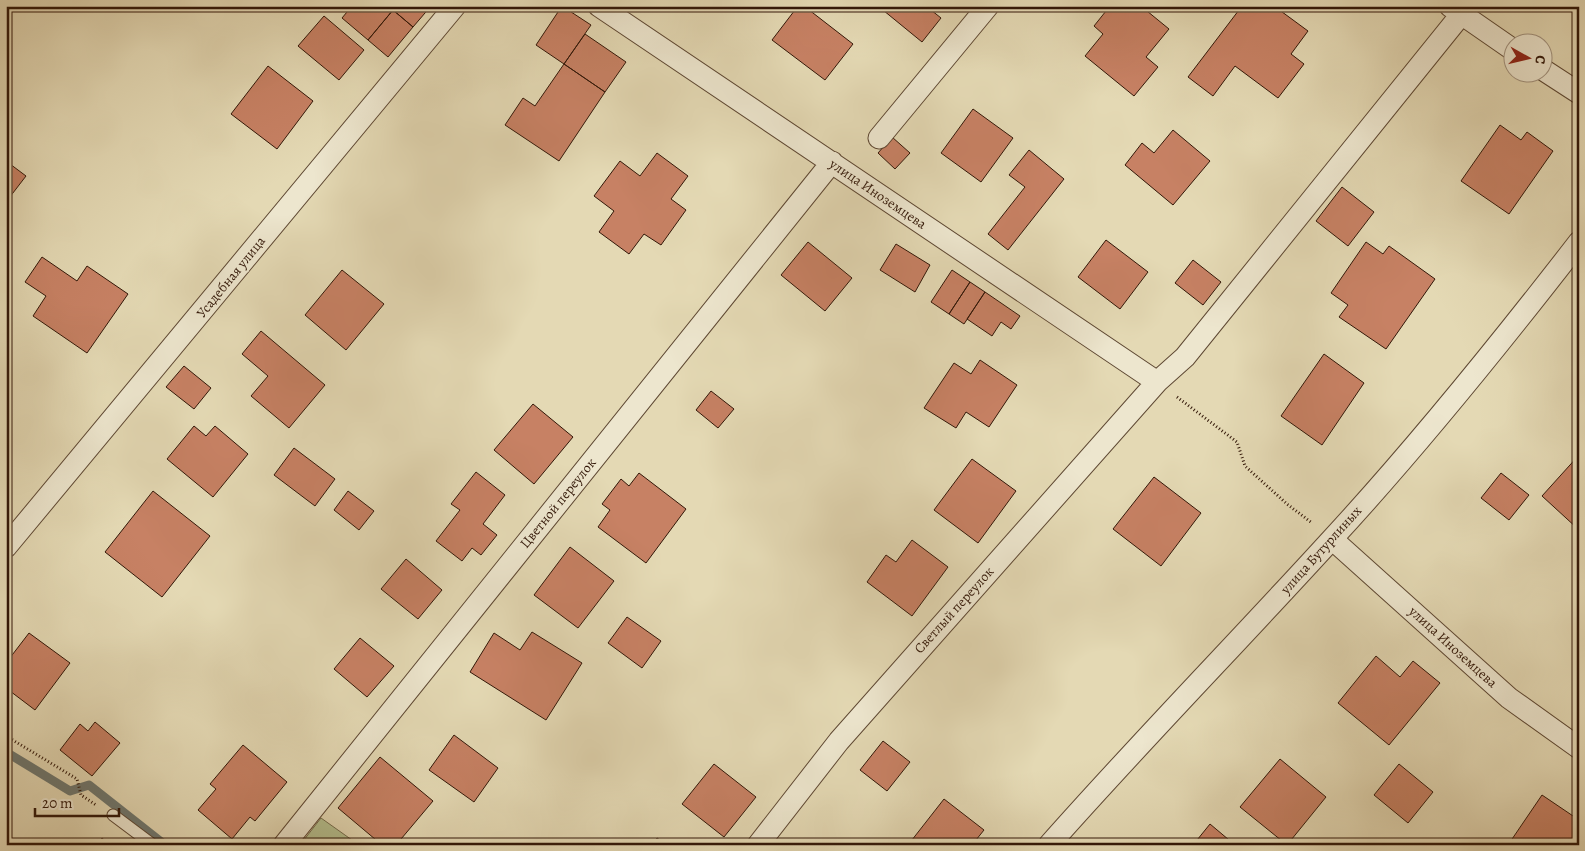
<svg xmlns="http://www.w3.org/2000/svg" width="1585" height="851" viewBox="0 0 1585 851" font-family="Alegreya,serif">
	<rect width="100%" height="100%" fill="#e4d9b4"/>
	<filter id="stains"><feTurbulence type="fractalNoise" baseFrequency=".004" numOctaves="4"/><feColorMatrix values="0 0 0 0 .2 0 0 0 0 .09 0 0 0 0 .02 0 0 0 .5 -.17"/></filter>
	<radialGradient id="worn" r=".72"><stop offset=".6" stop-color="#630" stop-opacity="0"/><stop offset="1" stop-color="#630" stop-opacity=".3"/></radialGradient>
	<path fill="#b4bf8e" stroke="#736b4b" d="M321 818 359 845H300Z"/>
	<g fill="none" stroke-linecap="round" stroke-linejoin="round">
		<path stroke="#6f7870" stroke-width="9" d="M6 752 70 791 89 785 165 845"/>
	</g>
	<path fill="#c78164" stroke="#321708" d="M352 6H431L413 27 393 10 368 40 342 18Z
		M562 6 591 25 564 64 536 45Z
		M798 6H804L853 44 825 80 772 40Z
		M878 6H926L941 18 922 42Z
		M1110 6H1151L1147 11 1169 29 1146 57 1158 67 1134 96 1085 56 1103 34 1094 26Z
		M1242 6H1274L1308 31 1291 54 1304 64 1278 98 1235 66 1213 96 1188 77Z
		M393 10 413 27 388 57 368 40Z
		M324 16 364 50 339 80 298 46Z
		M585 34 626 62 605 92 564 64Z
		M564 64 605 92 559 161 505 125 523 98 535 106Z
		M268 66 313 101 277 149 231 114Z
		M973 109 1013 138 981 182 941 153Z
		M1500 125 1521 140 1527 132 1553 151 1509 214 1461 181Z
		M1173 130 1210 161 1173 205 1125 165 1142 143 1154 153Z
		M892 137 910 153 895 169 878 153Z
		M1029 150 1064 179 1008 250 988 234 1025 187 1009 175Z
		M657 153 688 176 671 199 686 210 661 245 644 234 629 254 599 232 614 211 594 196 620 161 640 176Z
		M6 161 26 176 6 202Z
		M1342 187 1374 212 1348 246 1316 221Z
		M1106 240 1148 272 1120 309 1078 277Z
		M808 242 852 278 825 311 781 275Z
		M1366 242 1383 254 1389 246 1435 279 1386 349 1339 317 1348 305 1331 293Z
		M896 244 930 265 915 292 880 270Z
		M42 257 77 281 87 266 128 294 87 353 33 316 46 296 25 282Z
		M1193 260 1221 282 1203 305 1175 283Z
		M342 270 384 304 346 350 305 315Z
		M952 270 970 282 949 314 931 302Z
		M970 282 985 292 964 324 949 314Z
		M985 292 1020 316 1011 329 1001 322 992 336 967 319Z
		M261 331 325 385 289 428 251 396 268 376 242 354Z
		M1324 354 1364 383 1322 445 1281 416Z
		M980 360 1017 385 989 427 966 412 956 428 924 408 954 363 971 374Z
		M184 366 211 388 194 409 166 387Z
		M711 391 734 409 718 428 696 410Z
		M533 404 573 437 534 484 494 450Z
		M194 426 206 436 215 426 248 454 213 497 167 459Z
		M294 448 335 479 315 506 274 475Z
		M1579 455V529H1578L1542 496Z
		M972 459 1016 491 978 543 934 510Z
		M476 472 505 495 483 524 497 535 481 555 472 548 462 561 436 541 460 510 451 504Z
		M639 473 686 509 646 563 598 527 610 510 602 504 621 479 629 486Z
		M1501 473 1529 495 1509 520 1481 498Z
		M1154 477 1201 513 1161 566 1113 529Z
		M153 491 210 536 162 597 105 552Z
		M348 491 374 511 359 530 334 510Z
		M912 540 948 567 912 616 867 582 886 555 896 562Z
		M570 547 614 581 578 628 534 595Z
		M406 559 442 590 418 619 381 589Z
		M627 617 661 641 642 668 608 643Z
		M532 632 582 663 546 720 470 672 494 633 520 650Z
		M29 633 70 663 35 710 6 688V663Z
		M360 638 394 666 367 697 334 669Z
		M1376 656 1400 677 1413 661 1440 683 1389 745 1338 703Z
		M95 722 120 743 92 776 60 750 80 724 88 731Z
		M454 735 498 768 474 802 429 770Z
		M883 741 910 762 887 791 860 770Z
		M243 745 287 782 255 821 250 817 232 839 198 810 216 789 210 784Z
		M380 757 433 801 396 845H382L338 808Z
		M1280 759 1326 797 1287 845 1240 807Z
		M714 764 756 797 724 837 682 804Z
		M1399 764 1433 792 1408 823 1374 795Z
		M1542 795 1579 820V845H1508Z
		M944 799 984 830 972 845H908Z
		M1210 824 1235 845H1193Z
		M102 838 110 845H97Z
		M657 838 667 845H652Z"/>
	<g fill="none" stroke-linecap="round" stroke-linejoin="round">
		<defs>
			<path id="service" d="M113 815 153 845"/>
			<path id="minor" d="M599 6 1157 382
				M1450 6 1512 49
				M1542 69 1579 93
				M879 138 988 6
				M1332 539 1509 698 1579 748
				M6 547 455 6
				M284 845 832 162
				M758 845 839 741 1157 382 1185 357 1468 6
				M1049 845C1141 741 1238 642 1331 540 1419 445 1500 344 1579 242"/>
		</defs>
		<use href="#service" stroke="#5e4833" stroke-width="13"/>
		<use href="#minor" stroke="#5e4833" stroke-width="23"/>
		<path stroke="#321708" stroke-width="3" stroke-dasharray="1 2.5" stroke-linecap="butt" d="M1177 397 1237 442 1245 466 1287 504 1312 523
			M6 736 77 779 81 795 96 805"/>
		<use href="#service" stroke="#ede6ce" stroke-width="11"/>
		<use href="#minor" stroke="#ede6ce" stroke-width="21"/>
	</g>
	<g text-anchor="middle" dominant-baseline="central" stroke-width="4.5" stroke-linejoin="round" paint-order="stroke">
		<g font-size="14" fill="#321708" stroke="#ede6ce">
			<text transform="translate(878 194) rotate(34)">улица Иноземцева</text>
			<text transform="translate(231 277) rotate(-51)">Усадебная улица</text>
			<text transform="translate(558 503) rotate(-51)">Цветной переулок</text>
			<text transform="translate(1321 550) rotate(-48)">улица Бутурлиных</text>
			<text transform="translate(954 610) rotate(-48)">Светлый переулок</text>
			<text transform="translate(1453 647) rotate(42)">улица Иноземцева</text>
		</g>
	</g>
	<rect width="1585" height="851" fill="none" stroke="#e4d9b4" stroke-width="25"/>
	<rect x="8" y="8" width="1570" height="836" fill="none" stroke="#321708" stroke-width="2.5"/>
	<rect x="12" y="12" width="1560" height="826" fill="none" stroke="#321708"/>
	<g transform="translate(1528 58) rotate(98)"><circle r="24" fill="#ede6ce" stroke="#a2937f"/>
	<path d="M0-4L9 19L0 12L-9 19Z" fill="#8f2418"/>
	<text y="-8" font-size="14" font-weight="bold" text-anchor="middle" fill="#321708">С</text>
	</g>
	<path d="M35 808v8h84v-8" fill="none" stroke="#321708" stroke-width="2.5"/>
	<text x="42" y="808" font-size="15" fill="#321708" stroke="#ede6ce" stroke-width="4" paint-order="stroke">20 m</text>
	<rect width="100%" height="100%" filter="url(#stains)"/>
	<rect width="100%" height="100%" fill="url(#worn)"/>
</svg>
